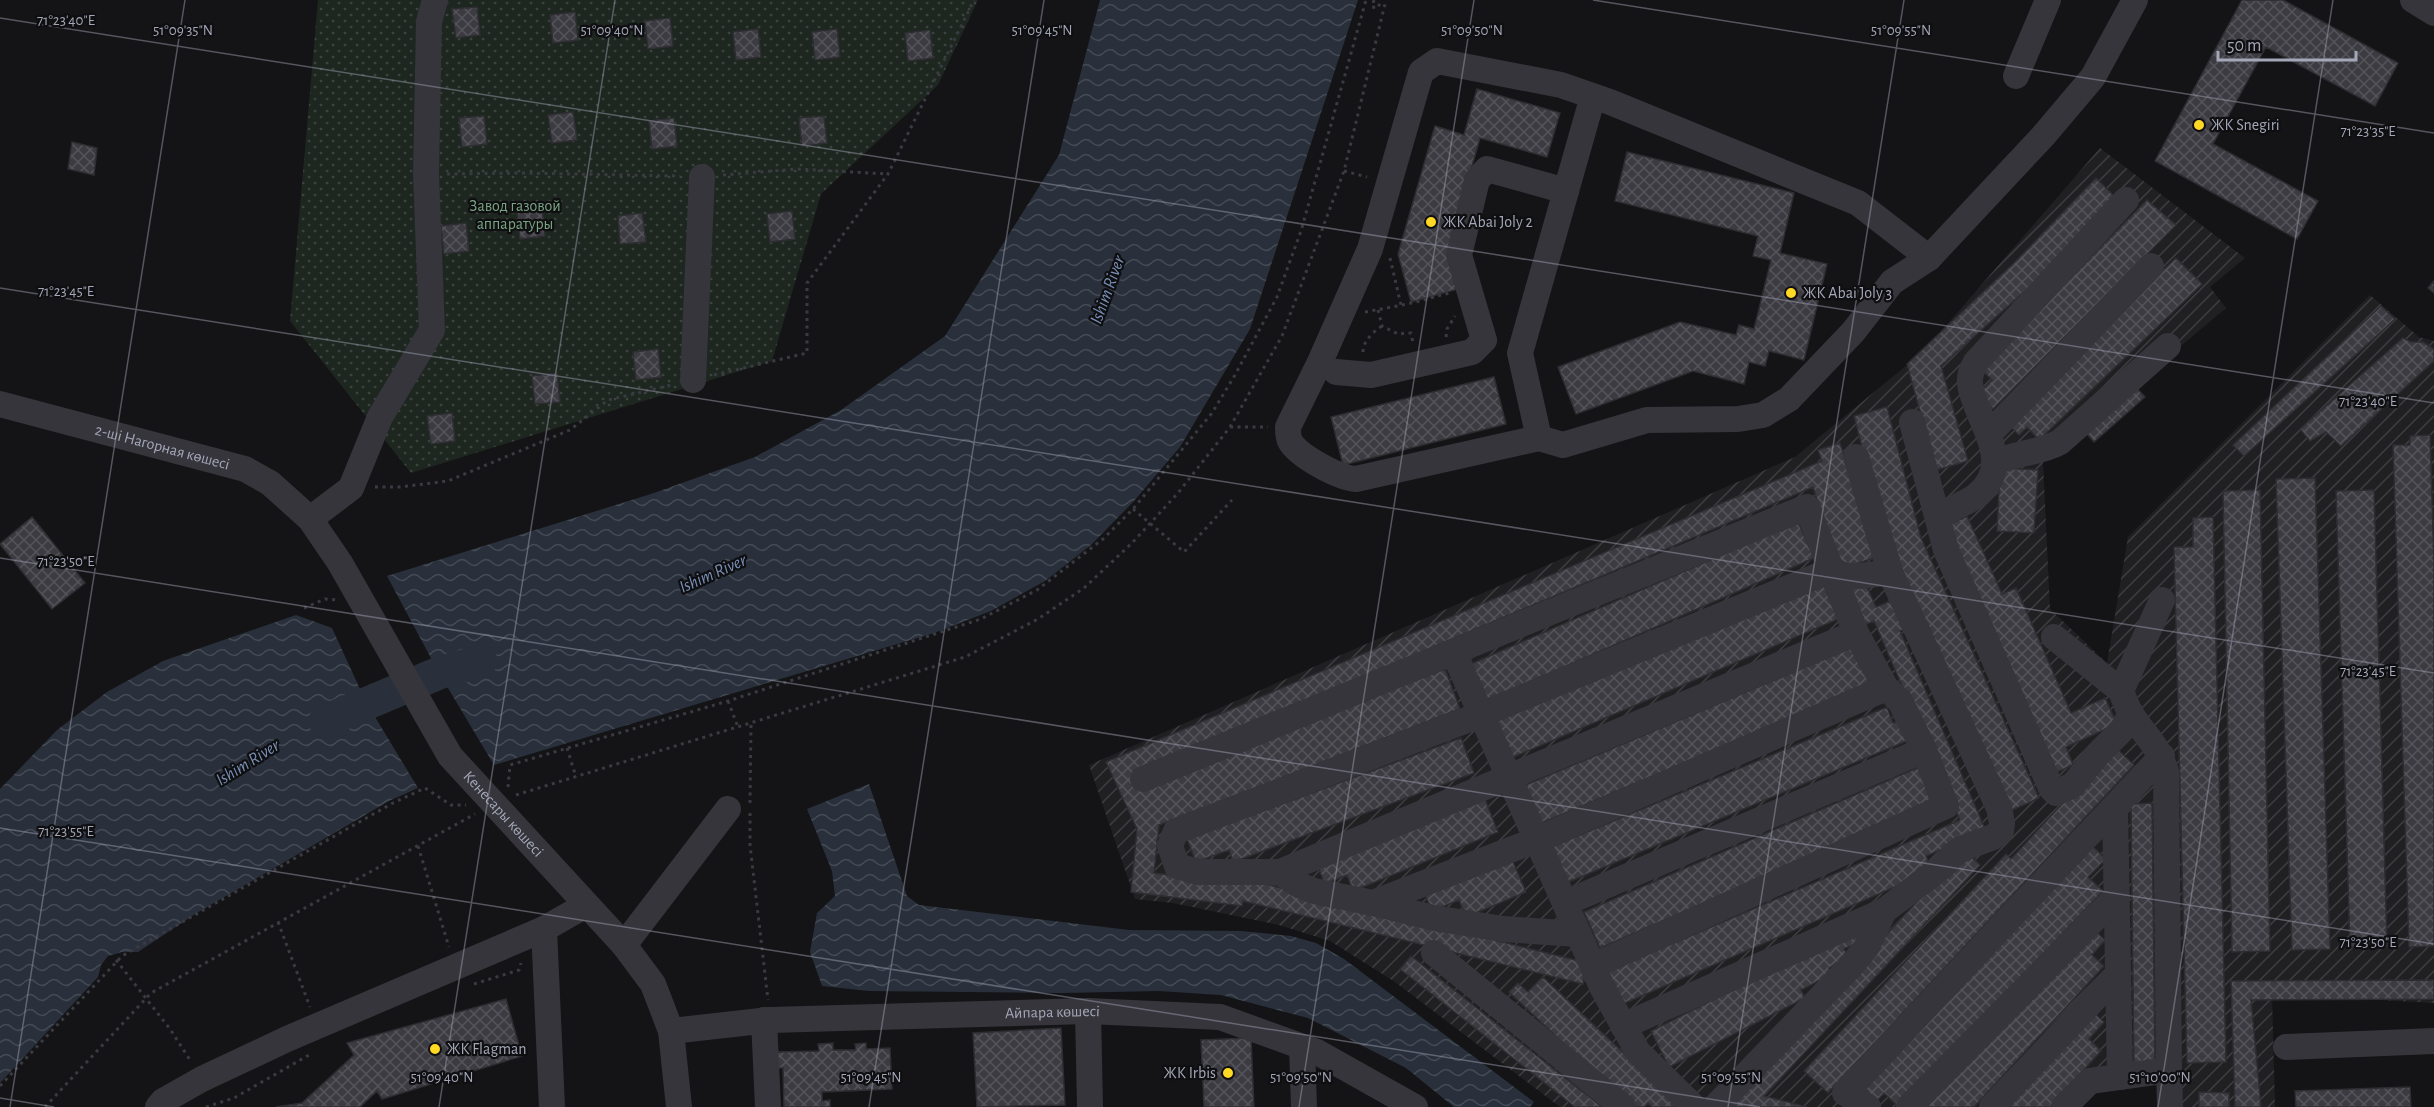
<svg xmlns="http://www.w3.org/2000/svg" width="2434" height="1107" viewBox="0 0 2434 1107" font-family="'Alegreya Sans',sans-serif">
	<defs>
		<pattern id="industrial-furrows" width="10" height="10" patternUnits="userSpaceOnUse" patternTransform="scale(1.5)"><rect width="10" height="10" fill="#202023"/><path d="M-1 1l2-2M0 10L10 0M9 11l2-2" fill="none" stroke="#3d3e41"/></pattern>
		<pattern id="green-dots" width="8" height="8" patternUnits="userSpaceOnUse" patternTransform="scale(1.5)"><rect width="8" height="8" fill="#1e2620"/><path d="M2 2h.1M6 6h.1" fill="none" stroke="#3c433e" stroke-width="1.8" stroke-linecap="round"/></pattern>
		<pattern id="water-waves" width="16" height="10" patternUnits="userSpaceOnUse" patternTransform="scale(1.5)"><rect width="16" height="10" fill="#29303b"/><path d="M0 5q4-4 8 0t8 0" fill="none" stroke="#454b55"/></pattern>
		<pattern id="building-cross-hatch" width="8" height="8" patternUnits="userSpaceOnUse" patternTransform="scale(1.5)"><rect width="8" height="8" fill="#3b3b41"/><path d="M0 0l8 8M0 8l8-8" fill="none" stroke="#54545a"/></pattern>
	</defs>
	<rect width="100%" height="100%" fill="#141416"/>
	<path fill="url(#industrial-furrows)" d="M2100 148 2245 258 2210 287 2226 308 2043 462 2050 609 2107 663 2128 537 2370 295 2419 337 2434 341V1003L2272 994 2275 1107H2170L2168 1070 2094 1069 2057 1107H1560L1395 982 1330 941 1279 925 1173 903 1135 899 1089 765 1795 457 1924 351Z"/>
	<path fill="url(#green-dots)" d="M318 0H978L938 85 821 194 772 361 411 473 290 321Z"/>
	<path fill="url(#water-waves)" d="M1100 0H1358L1250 329 1180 447 1134 501 1091 545 1045 581 991 611 934 633 494 765 439 673 387 576 651 494 755 457 841 410 945 336 1059 155Z
		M296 615 332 628 366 702 418 788 389 801 195 914 138 952H122L108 956 101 965 98 977 0 1083V789L57 730 107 692 163 661Z
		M869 784 907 896 919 905 1129 930 1241 931 1291 936 1316 943 1344 959 1534 1102 1530 1107H1454L1406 1068 1308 1018 1221 995 1159 991 1062 993 869 991 822 986 810 952 817 913 835 896 832 871 807 809Z"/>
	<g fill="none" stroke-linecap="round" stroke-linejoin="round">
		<path stroke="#29303b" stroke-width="33" d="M325 721 439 673 481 661"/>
	</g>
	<path fill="url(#building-cross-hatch)" stroke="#2e2e32" stroke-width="1.5" d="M2242 0H2283L2398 63 2375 106 2266 47 2213 144 2318 201 2297 239 2155 161Z
		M477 7 480 35 456 38 452 9Z
		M575 12 578 40 553 43 550 15Z
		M670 18 673 46 648 49 645 21Z
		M758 29 761 57 736 60 733 32Z
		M837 29 840 57 815 60 812 32Z
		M930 30 933 58 908 61 905 33Z
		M1477 89 1560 113 1547 157 1480 138 1448 251 1458 289 1411 302 1398 254 1435 126 1464 135Z
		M573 112 577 140 552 143 548 115Z
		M484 116 487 144 462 147 459 118Z
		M824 116 827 143 802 146 799 118Z
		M674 118 677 146 652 149 649 121Z
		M72 142 97 148 94 175 68 169Z
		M1627 152 1794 193 1780 253 1827 264 1804 360 1769 351 1765 366 1749 362 1744 384 1693 371 1576 414 1558 367 1680 322 1736 335 1739 325 1754 329 1771 260 1753 256 1758 236 1615 201Z
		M2096 178 2115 197 2035 282 1941 366 1968 461 1936 470 1907 364 2015 262Z
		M2147 200 2176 225 1993 409 1978 394 1992 380 1981 369Z
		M542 208 545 236 520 239 517 211Z
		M792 211 795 239 770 242 767 214Z
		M642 213 646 242 620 244 618 216Z
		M466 223 469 251 444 254 441 226Z
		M2176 258 2202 284 2039 440 2027 427 2019 435 2005 421Z
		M2434 281V293L2428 288Z
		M2381 306 2395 319 2244 456 2233 445Z
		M2403 338 2411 342H2423L2434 349V361L2341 446 2326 432 2310 441 2300 429Z
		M658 349 661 377 636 380 633 352Z
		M557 373 560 402 535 404 532 376Z
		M1494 377 1506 424 1343 465 1331 417Z
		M2131 382 2145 397 2094 442 2081 427Z
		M1887 407 1921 538 2039 798 2008 812 1889 550 1854 416Z
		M452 413 455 441 431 444 427 416Z
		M2430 435 2434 564V946L2409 947 2393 445H2410V436Z
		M1840 443 1877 557 1840 569 1813 487 1134 773 1140 786 1445 669 1460 709 1159 825 1154 873 1226 882 1228 875 1588 963 1583 984 1243 901 1242 906 1131 892 1137 829 1106 762 1822 461 1818 450Z
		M2000 468 2038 470 2034 533 1997 531Z
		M2315 478 2330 949 2292 950 2276 479Z
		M2260 490 2270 951 2232 952 2223 491Z
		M2374 490 2387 946 2350 947 2336 491Z
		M1967 516 2002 594 2016 588 2071 713 2105 698 2117 724 2066 747 2073 765 2057 772 1947 525Z
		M32 517 85 583 52 609 0 544Z
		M2213 517 2226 1062 2187 1063 2174 547H2193V518Z
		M1798 522 1814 558 1479 704 1464 667Z
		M1864 580 1876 607 1893 600 1906 629 1900 631 1986 831 1926 856 1932 871 1618 1006 1604 973 1960 820 1874 621 1860 627 1843 588Z
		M1822 581 1838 619 1504 761 1488 723Z
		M1860 644 1875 682 1537 825 1521 787Z
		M1887 707 1893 723 1901 720 1909 740 1566 883 1551 847Z
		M1461 738 1474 773 1233 862 1229 850 1196 862 1187 839Z
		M2115 747 2134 765 1828 1093 1804 1071 2006 854 2011 859Z
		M1924 765 1940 801 1600 948 1584 912Z
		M1484 797 1498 832 1353 891 1347 875 1325 884 1317 865Z
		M2152 803 2155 1063H2134L2131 804Z
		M2091 845 2106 859 2088 877 2103 891 1898 1106 1884 1093 1877 1101 1861 1086Z
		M1965 851 1980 865 1764 1096 1807 1107H1724Z
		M1510 855 1526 892 1466 917 1459 900 1432 911 1423 890Z
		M2090 926 2105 940 2092 955 2104 966 1974 1107H1924Z
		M1856 928 1862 940 1844 949 1849 957 1829 968 1832 974 1801 990 1805 998 1669 1067 1651 1031Z
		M1411 956 1602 1107H1575L1400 969Z
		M1543 977 1681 1107H1652L1648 1103 1644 1107H1631L1509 992 1518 983 1528 992Z
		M2434 980V999L2251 1000 2261 1107H2235L2231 981Z
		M506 999 522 1056 382 1099 377 1091 360 1107H276L302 1103 354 1055 347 1043Z
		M2091 1010 2104 1022 2089 1039 2101 1051 2050 1107H2003Z
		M1061 1028 1065 1105 977 1107 973 1033Z
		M1251 1038 1254 1107H1204L1201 1040Z
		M833 1043V1050H856L855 1044 866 1043V1049L890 1048 892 1089 822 1092V1101L830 1100V1107H784L783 1068H778L777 1052 819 1051 818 1044Z
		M2410 1087 2411 1107H2296L2295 1091Z
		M2199 1092 2229 1093V1107H2199Z"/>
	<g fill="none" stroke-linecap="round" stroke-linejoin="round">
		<path stroke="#3a3b42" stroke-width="3" stroke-dasharray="3 4.5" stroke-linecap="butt" d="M1374 0 1372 7 1378 8 1381 0
			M1344 171 1367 177
			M447 174 519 173 680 176
			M723 175 797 169 888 174
			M1390 258 1401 305
			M1378 310 1382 326 1398 334 1411 333 1413 343
			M1365 312 1408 304 1449 293
			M1446 337 1447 329 1455 316
			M1363 352C1363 341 1373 332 1382 326
			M714 375 807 353V283L888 174 974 0
			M1230 427H1268
			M375 487H400L448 481 570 430 608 400 672 385
			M1133 509 1184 552 1232 500
			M304 608 325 599 337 600
			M728 701 738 727
			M567 748 576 777
			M508 787 510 765 728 701 981 619 1037 590 1103 539 1133 509 1212 413 1235 375 1277 297 1301 231 1366 0
			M516 795 965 657 1038 619 1084 588 1131 544 1178 493 1230 427 1282 336 1344 171 1386 0
			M750 803 751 723
			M750 813V845L768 1000
			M418 846 449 947
			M278 922 310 1007
			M116 960 170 1029 190 1060
			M474 984 519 970 521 963
			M0 1086 122 956 393 803 425 788 451 805H466
			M45 1107 151 993 475 814
			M206 1107 234 1098 309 1055"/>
		<g stroke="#35353b" stroke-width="26">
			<path d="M2413 0 2434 13"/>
			<path d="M2016 76 2048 0"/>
			<path d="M1593 96 1520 353 1539 438 1356 479C1339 478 1298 456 1290 441 1288 437 1288 432 1288 427L1320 362 1370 249 1421 72 1437 61 1561 85 1610 102 1858 203 1929 258"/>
			<path d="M1336 372 1371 375 1472 352 1484 340 1459 255 1477 180 1487 169 1566 191"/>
			<path d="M693 380 702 177"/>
			<path id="s1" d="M0 404 245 469 270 483 310 519 340 563 450 756 624 945 653 984 671 1031 679 1107"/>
			<path d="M1912 422 1946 550 2051 788 2056 793 2073 785 2097 755 2122 730 2131 713"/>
			<path d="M1990 433 2151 266"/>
			<path d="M1539 438 1563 445 1647 420 1738 419 1763 415 1789 399 1853 332 1892 282 1929 258 2044 135 2093 77 2135 0"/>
			<path d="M1994 463C2016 452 2038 454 2060 442L2168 346"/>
			<path d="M1938 515C1950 509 1965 504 1976 496 2018 463 1975 420 1970 384 1969 375 1972 369 1976 362L2126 200"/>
			<path d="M310 519 351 488 380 417 432 330 426 174 429 22 435 0"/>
			<path d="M1832 570 1480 715 1176 831 1170 846 1177 866 1198 872H1280L1856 633"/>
			<path d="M1832 570C1850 581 1870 574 1890 572"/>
			<path d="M2162 600 2121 691C2124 699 2127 707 2131 714 2145 736 2159 745 2166 772L2169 1070"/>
			<path d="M2054 637 2121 691"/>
			<path d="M1454 653 1602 987 1638 1052 1694 1107"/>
			<path d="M1143 779 1807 507 1856 633 1886 688 1900 701 1924 750 1565 903"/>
			<path d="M2115 807 2120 1077"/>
			<path d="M1280 872 1297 884 1314 891 1373 903 1536 840 1886 688"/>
			<path d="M1373 903 1434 918 1503 929 1578 934"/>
			<path d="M544 929 552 1107"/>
			<path d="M624 945 728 809"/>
			<path d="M1434 953 1623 1107"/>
			<path d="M1593 966 1946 806 1924 750"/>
			<path d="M1088 1011 1090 1107"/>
			<path d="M764 1020 768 1107"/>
			<path d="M1623 1026 1884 911 1942 867 1953 855 1961 849 1993 837 2001 831 2002 823 1999 808 1890 572 1856 457"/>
			<path id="s2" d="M671 1031 770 1020 1088 1011 1220 1017 1317 1052 1415 1107"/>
			<path d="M1302 1047 1304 1107"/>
			<path d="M2286 1047 2434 1041"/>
			<path d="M158 1107 163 1101 202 1079 287 1039 544 929 586 905"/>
			<path d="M1715 1107 1849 968 1866 948 1884 911"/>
			<path d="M1868 1107 1845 1093 2162 756"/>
			<path d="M1909 1107 2117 896"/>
			<path d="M1992 1107 2117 975"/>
			<path d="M2064 1107 2090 1081 2169 1070 2170 1107"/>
		</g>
	</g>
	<path fill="none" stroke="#a4a7b8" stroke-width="1.5" stroke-opacity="0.45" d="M1593 0 2434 133M0 18 2434 403M0 288 2434 673M0 558 2434 944M0 828 1760 1107M0 1098 54 1107M10 1107 185 0M439 1107 615 0M869 1107 1044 0M1299 1107 1474 0M1728 1107 1904 0M2158 1107 2333 0"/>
	<g fill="#ffd923" stroke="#0f0f11" stroke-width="2">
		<circle cx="2199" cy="125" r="6"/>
		<circle cx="1431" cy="222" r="6"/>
		<circle cx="1791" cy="293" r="6"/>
		<circle cx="435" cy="1049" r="6"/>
		<circle cx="1228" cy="1073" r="6"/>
	</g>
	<g text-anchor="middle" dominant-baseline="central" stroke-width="4.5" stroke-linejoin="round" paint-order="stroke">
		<g font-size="16" fill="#a4a7b8" stroke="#0f0f11" text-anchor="start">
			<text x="2211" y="125">ЖК Snegiri</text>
			<text x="1443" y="222">ЖК Abai Joly 2</text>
			<text x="1803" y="293">ЖК Abai Joly 3</text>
			<text x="447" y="1049">ЖК Flagman</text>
			<text x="1216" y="1073" text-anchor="end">ЖК Irbis</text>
		</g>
		<g font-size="16" fill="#7aa483" stroke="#0f0f11">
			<text x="515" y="206">Завод газовой<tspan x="515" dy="18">аппаратуры</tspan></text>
		</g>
		<g font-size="16" fill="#a4a7b8" stroke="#0f0f11">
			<text stroke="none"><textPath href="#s1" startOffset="168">2-ші Нагорная көшесі</textPath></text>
			<text stroke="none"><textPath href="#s1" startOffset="690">Кенесары көшесі</textPath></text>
			<text stroke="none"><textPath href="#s2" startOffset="382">Айпара көшесі</textPath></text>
		</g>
		<g font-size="18" font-style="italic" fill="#788fb6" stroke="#0f0f11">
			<text transform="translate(1108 290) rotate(-70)">Ishim River</text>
			<text transform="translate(713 574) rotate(-24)">Ishim River</text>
			<text transform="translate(248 763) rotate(-32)">Ishim River</text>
		</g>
	</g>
	<g font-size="15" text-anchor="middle" fill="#a4a7b8" stroke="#0f0f11" stroke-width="4.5" stroke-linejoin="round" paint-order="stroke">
		<text x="66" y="25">71°23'40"E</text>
		<text x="183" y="35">51°09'35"N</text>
		<text x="612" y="35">51°09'40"N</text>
		<text x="1042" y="35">51°09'45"N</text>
		<text x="1472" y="35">51°09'50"N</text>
		<text x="1901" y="35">51°09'55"N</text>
		<text x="2368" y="136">71°23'35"E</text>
		<text x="66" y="296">71°23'45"E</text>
		<text x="2368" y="406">71°23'40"E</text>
		<text x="66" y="566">71°23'50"E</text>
		<text x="2368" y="676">71°23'45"E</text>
		<text x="66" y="836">71°23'55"E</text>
		<text x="2368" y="947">71°23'50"E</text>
		<text x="442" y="1082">51°09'40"N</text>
		<text x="871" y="1082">51°09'45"N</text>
		<text x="1301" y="1082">51°09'50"N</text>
		<text x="1731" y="1082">51°09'55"N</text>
		<text x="2160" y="1082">51°10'00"N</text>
	</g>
	<path d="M2218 51v9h138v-9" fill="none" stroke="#a4a7b8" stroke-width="3"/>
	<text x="2227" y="51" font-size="18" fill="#a4a7b8" stroke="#0f0f11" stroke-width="4.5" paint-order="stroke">50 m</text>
</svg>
